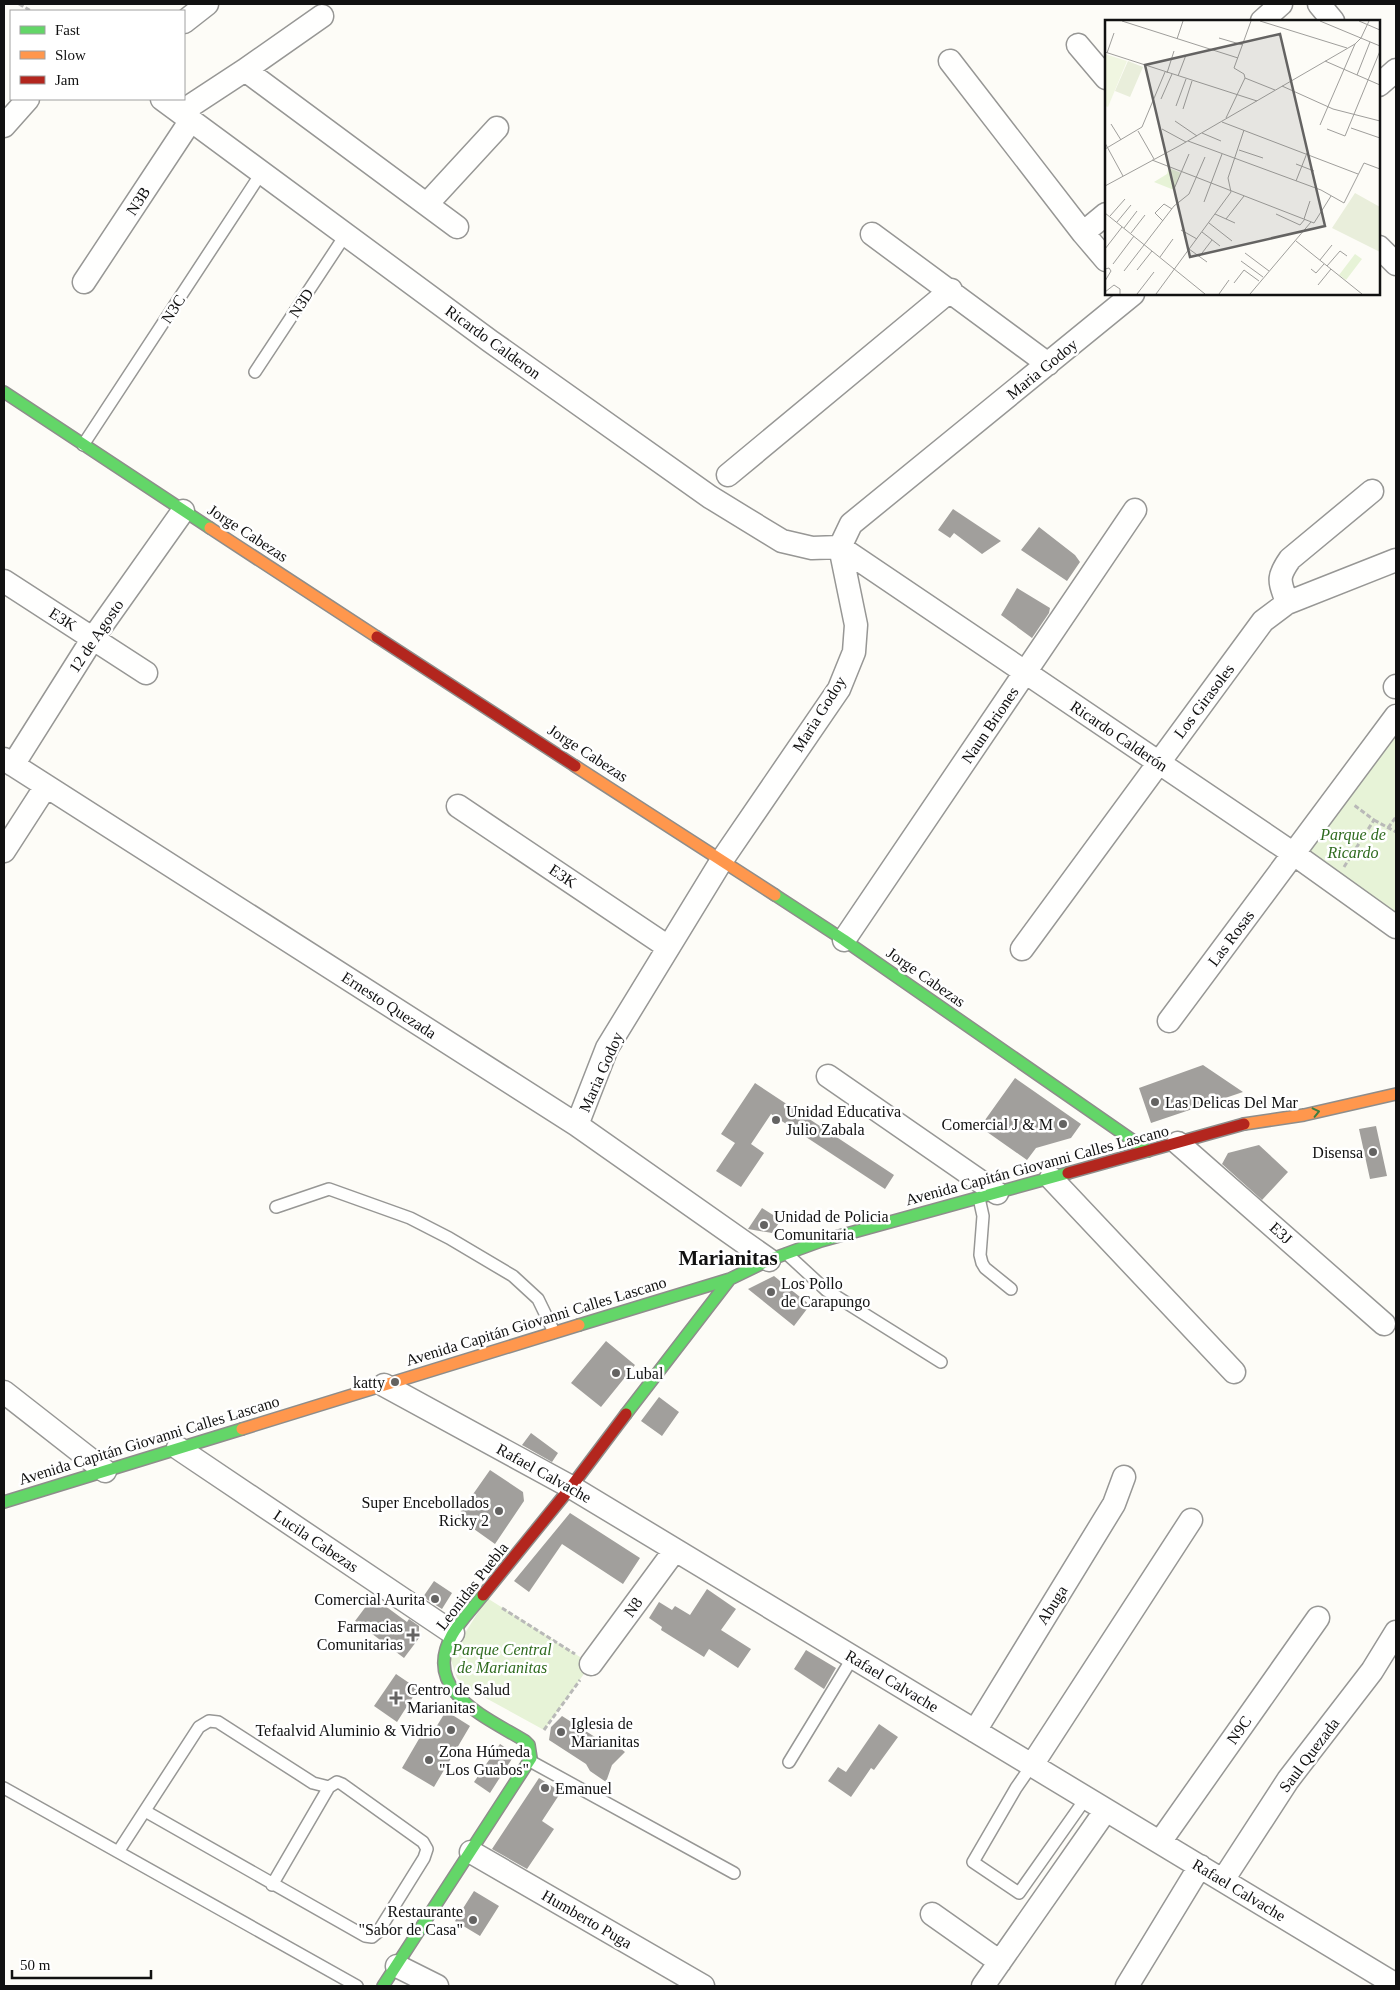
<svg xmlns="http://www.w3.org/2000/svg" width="1400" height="1990" viewBox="0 0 1400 1990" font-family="Georgia,serif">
	<rect width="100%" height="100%" fill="#fdfcf7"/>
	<path fill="#e7f3d7" d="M1396 704V922L1294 854Z
		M487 1598 591 1664 544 1730 471 1690 457 1678 450 1657Z"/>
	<path fill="#a19f9c" d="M953 509 1001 541 982 554 954 533 950 538 938 530Z
		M1039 527 1075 555 1080 562 1067 581 1021 550Z
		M1017 588 1050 608 1049 613 1032 638 1001 615Z
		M1203 1065 1243 1092 1151 1123 1139 1088Z
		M1015 1078 1081 1124 1071 1138 1036 1148 1027 1160 980 1127Z
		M755 1083 894 1175 885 1189 771 1114 751 1144 764 1153 741 1187 716 1171 735 1143 721 1134Z
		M1376 1126 1387 1176 1370 1179 1359 1129Z
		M1259 1145 1288 1172 1262 1200 1222 1164 1228 1153Z
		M762 1208 781 1220 772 1233 748 1229Z
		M774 1276 810 1305 794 1326 748 1289Z
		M606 1341 635 1365 601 1407 571 1383Z
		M659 1397 679 1412 662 1436 641 1421Z
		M531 1433 558 1453 552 1462 522 1445Z
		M490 1470 523 1492 524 1501 495 1544 457 1517Z
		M570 1513 640 1558 623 1584 562 1544 529 1592 514 1581Z
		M434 1581 452 1593 442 1609 423 1597Z
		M707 1589 736 1609 721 1630 751 1649 738 1668 709 1649 704 1657 661 1630 662 1627 649 1618 659 1602 672 1610 675 1606 690 1615Z
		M373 1597 407 1622 409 1619 419 1626V1638L404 1658 355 1621Z
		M806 1650 836 1668 824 1689 794 1669Z
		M396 1674 418 1689 397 1722 374 1706Z
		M446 1711 470 1726 434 1787 402 1768 423 1732 430 1737Z
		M562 1716 595 1737H606L625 1752 612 1765 606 1782 590 1771 586 1764 549 1740 551 1727Z
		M879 1724 898 1737 874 1770 871 1768 851 1797 828 1781 838 1767 846 1772Z
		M500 1744 515 1754 490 1793 474 1782Z
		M539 1778 561 1792 542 1821 554 1829 527 1869 492 1849Z
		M474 1891 499 1906 480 1936 455 1921Z"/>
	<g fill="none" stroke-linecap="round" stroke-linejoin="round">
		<defs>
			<path id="lane" d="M255 372 346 234
				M83 445 262 172
				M979 1198 983 1216 980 1255 982 1263 985 1268 1011 1289
				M276 1207 329 1189 410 1218 449 1238 513 1276 538 1299 554 1332
				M787 1254 826 1290 941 1362
				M530 1761 734 1873
				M789 1762 853 1657
				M1032 1765 1016 1788 973 1862 1019 1893 1086 1798
				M4 1788 357 1986
				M118 1852 199 1727 209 1721 218 1722 313 1783 329 1787 337 1782 342 1784 423 1842 427 1849 424 1858 378 1932 372 1937 365 1936 145 1811
				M272 1885 329 1787"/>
			<path id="street" d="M1319 4 1333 21
				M1262 21 1281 4
				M184 22 207 4
				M1078 45 1106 78
				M950 61 1083 233 1106 260
				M245 70 322 16
				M1379 85 1396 70
				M162 99 490 341 710 497 782 541 812 548 840 547
				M181 112 245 70 457 227
				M4 126 28 99
				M427 204 497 128
				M1083 233 1106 214
				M872 234 1048 364
				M1379 247 1396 264
				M84 282 191 120
				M728 475 951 290
				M840 547 1294 854 1396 927
				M4 581 146 673
				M1287 603C1280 581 1276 579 1290 559L1372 491
				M1395 687 1396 686
				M4 759 577 1125 769 1260
				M13 765 93 638 183 511
				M458 806 668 947
				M4 851 46 786
				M844 940 1135 510
				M1022 949 1263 621 1287 603 1396 560
				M1169 1021 1396 716
				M828 1076 997 1193
				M577 1125 607 1048 722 860 839 689 854 652 856 625 840 547 851 524 1133 294
				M1178 1143 1384 1324
				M1051 1178 1234 1372
				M384 1385 571 1487 1396 1985
				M4 1392 105 1471
				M178 1448 453 1633
				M591 1664 675 1550
				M975 1731 1114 1504 1124 1477
				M1032 1765 1191 1520
				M1160 1842 1318 1618
				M471 1852 703 1986
				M1223 1880 1288 1780 1372 1671 1396 1632
				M932 1914 1000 1962
				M397 1966 437 1986
				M983 1986 1106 1810
				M1127 1986 1200 1866"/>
			<path id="fast" d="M4 392 210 528
				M775 895 844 940 1148 1151
				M579 1325 730 1279 769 1260 821 1241 1068 1173
				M626 1414 730 1279
				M4 1502 242 1429
				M383 1986 531 1758 529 1745 525 1741C486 1717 421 1691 452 1635 460 1621 473 1608 483 1595"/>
			<path id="slow" d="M210 528 377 637
				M575 766 775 895
				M1244 1124 1304 1115 1396 1094
				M242 1429 579 1325"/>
			<path id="jam" d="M377 637 575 766
				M1068 1173 1244 1124
				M483 1595 571 1487 626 1414"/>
		</defs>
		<use href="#lane" stroke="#979795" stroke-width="14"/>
		<use href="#street" stroke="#979795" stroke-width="25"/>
		<use href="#fast" stroke="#8e8d8b" stroke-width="14"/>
		<use href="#slow" stroke="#8e8d8b" stroke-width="14"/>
		<use href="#jam" stroke="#8e8d8b" stroke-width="14"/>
		<path stroke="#b9b9b8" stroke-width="3" stroke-dasharray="5 2.5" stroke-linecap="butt" d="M19 4 31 11
			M1374 820 1396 832
			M1388 828 1396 817
			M1344 867 1374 820 1354 805
			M502 1608 575 1654
			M544 1730 580 1680"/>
		<use href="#lane" stroke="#fffffe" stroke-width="11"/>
		<use href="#street" stroke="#fffffe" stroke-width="22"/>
		<use href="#fast" stroke="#63d668" stroke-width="11"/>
		<use href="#slow" stroke="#ff974d" stroke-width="11"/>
		<use href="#jam" stroke="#b3261e" stroke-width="11"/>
	</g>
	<defs><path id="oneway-chevron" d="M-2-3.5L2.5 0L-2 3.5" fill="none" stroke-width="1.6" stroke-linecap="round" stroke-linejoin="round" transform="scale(1.25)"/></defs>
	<use stroke="#3e7d41" href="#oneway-chevron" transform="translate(1316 1112) rotate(-13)"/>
	<g fill="#646362" stroke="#fff" stroke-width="2">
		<circle cx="1155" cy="1102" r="5"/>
		<circle cx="776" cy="1120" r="5"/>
		<circle cx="1063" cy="1124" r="5"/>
		<circle cx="1373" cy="1152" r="5"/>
		<circle cx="764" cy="1225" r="5"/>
		<circle cx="771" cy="1292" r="5"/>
		<circle cx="616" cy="1373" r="5"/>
		<circle cx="395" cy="1382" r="5"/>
		<circle cx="499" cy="1511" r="5"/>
		<circle cx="435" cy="1599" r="5"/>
		<path d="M410.5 1627.5h5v5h5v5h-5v5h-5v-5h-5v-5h5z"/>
		<path d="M393.5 1690.5h5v5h5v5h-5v5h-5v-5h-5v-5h5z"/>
		<circle cx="451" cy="1730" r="5"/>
		<circle cx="561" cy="1732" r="5"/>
		<circle cx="429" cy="1760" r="5"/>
		<circle cx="545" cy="1788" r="5"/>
		<circle cx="473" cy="1920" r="5"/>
	</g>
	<g text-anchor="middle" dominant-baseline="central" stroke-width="5" stroke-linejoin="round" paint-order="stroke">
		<g font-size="16" fill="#111" stroke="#fff">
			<text transform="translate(138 201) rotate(-57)">N3B</text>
			<text transform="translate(301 303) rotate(-57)">N3D</text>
			<text transform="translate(173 309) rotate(-57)">N3C</text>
			<text transform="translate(493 342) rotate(36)">Ricardo Calderon</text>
			<text transform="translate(1042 369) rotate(-39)">Maria Godoy</text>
			<text transform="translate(248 533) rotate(33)">Jorge Cabezas</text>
			<text transform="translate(63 619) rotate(33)">E3K</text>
			<text transform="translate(96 636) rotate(-56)">12 de Agosto</text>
			<text transform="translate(1204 701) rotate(-53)">Los Girasoles</text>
			<text transform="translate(819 714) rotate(-58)">Maria Godoy</text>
			<text transform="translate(990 725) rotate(-56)">Naun Briones</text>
			<text transform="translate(1119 736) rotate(34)">Ricardo Calderón</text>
			<text transform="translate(588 753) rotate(33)">Jorge Cabezas</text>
			<text transform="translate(563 876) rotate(34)">E3K</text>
			<text transform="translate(1231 938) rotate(-53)">Las Rosas</text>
			<text transform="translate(926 977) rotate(35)">Jorge Cabezas</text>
			<text transform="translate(389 1005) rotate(33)">Ernesto Quezada</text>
			<text transform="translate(601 1072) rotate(-66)">Maria Godoy</text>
			<text transform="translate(1037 1165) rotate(-15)">Avenida Capitán Giovanni Calles Lascano</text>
			<text transform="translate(1281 1233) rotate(42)">E3J</text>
			<text transform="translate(536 1321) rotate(-17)">Avenida Capitán Giovanni Calles Lascano</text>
			<text transform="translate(149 1440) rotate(-17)">Avenida Capitán Giovanni Calles Lascano</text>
			<text transform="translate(544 1473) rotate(29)">Rafael Calvache</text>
			<text transform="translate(316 1541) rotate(34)">Lucila Cabezas</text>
			<text transform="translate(472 1586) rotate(-52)">Leonidas Puebla</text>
			<text transform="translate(1052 1605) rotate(-58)">Abuga</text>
			<text transform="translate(633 1607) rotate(-54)">N8</text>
			<text transform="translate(892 1681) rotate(31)">Rafael Calvache</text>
			<text transform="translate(1239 1730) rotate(-55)">N9C</text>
			<text transform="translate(1309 1755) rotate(-53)">Saul Quezada</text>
			<text transform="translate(1239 1890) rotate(31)">Rafael Calvache</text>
			<text transform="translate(587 1919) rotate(30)">Humberto Puga</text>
		</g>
		<g font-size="16" font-style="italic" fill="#2f6b1f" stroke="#fff">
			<text x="1353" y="834">Parque de<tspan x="1353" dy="18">Ricardo</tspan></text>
			<text x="502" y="1649">Parque Central<tspan x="502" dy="18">de Marianitas</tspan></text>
		</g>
		<g font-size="16" fill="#111" stroke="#fff" text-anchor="start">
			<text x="1165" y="1102">Las Delicas Del Mar</text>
			<text x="786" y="1111">Unidad Educativa<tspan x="786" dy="18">Julio Zabala</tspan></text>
			<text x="1053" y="1124" text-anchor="end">Comercial J &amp; M</text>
			<text x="1363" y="1152" text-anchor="end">Disensa</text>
			<text x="774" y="1216">Unidad de Policia<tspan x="774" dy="18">Comunitaria</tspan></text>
			<text x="781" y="1283">Los Pollo<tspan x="781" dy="18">de Carapungo</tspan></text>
			<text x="626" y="1373">Lubal</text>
			<text x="385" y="1382" text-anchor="end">katty</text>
			<text x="489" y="1502" text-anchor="end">Super Encebollados<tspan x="489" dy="18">Ricky 2</tspan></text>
			<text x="425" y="1599" text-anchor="end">Comercial Aurita</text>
			<text x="403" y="1626" text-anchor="end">Farmacias<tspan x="403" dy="18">Comunitarias</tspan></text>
			<text x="407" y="1689">Centro de Salud<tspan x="407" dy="18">Marianitas</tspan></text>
			<text x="571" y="1723">Iglesia de<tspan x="571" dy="18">Marianitas</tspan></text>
			<text x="441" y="1730" text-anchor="end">Tefaalvid Aluminio &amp; Vidrio</text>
			<text x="439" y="1751">Zona Húmeda<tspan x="439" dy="18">"Los Guabos"</tspan></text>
			<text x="555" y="1788">Emanuel</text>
			<text x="463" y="1911" text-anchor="end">Restaurante<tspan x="463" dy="18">"Sabor de Casa"</tspan></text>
		</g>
		<g font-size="21" font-weight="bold" fill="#111" stroke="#fff">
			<text x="728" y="1258">Marianitas</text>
		</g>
	</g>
	<g transform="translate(1105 20)">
		<rect width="275" height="275" fill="#fdfcf7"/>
		<path d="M64 148 76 153 69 170 49 162 62 154ZM250 234 257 239 241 260 234 255Z" fill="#e7f3d7"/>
		<path d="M23 41 38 47 25 77 10 71ZM250 173 275 187V232L227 208Z" fill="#e9eedb"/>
		<path d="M0 34 22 41 3 87 0 86Z" fill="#f0f6e1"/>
		<path fill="none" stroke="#9f9e9b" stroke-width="1" d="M17 1 133 38M155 1 242 28M215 1 275 26M254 1 275 10M114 18 138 25M72 19 78 1M0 32 152 81M2 33 9 13M220 41 275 65M62 53 69 31M252 55 265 22M73 56 81 35M140 58 170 70M177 66 228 89 275 101M56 79 67 54M71 86 81 59M78 89 87 61M121 98 140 58 139 54 129 48 146 1M70 101 92 116M117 102 253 154M6 104 16 120M215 105 250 24M246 108 275 118M57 109 81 122M222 109 240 116 275 31M33 111 49 139M97 113 116 121M83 121 216 170 239 183 259 143 275 149M0 123 18 156M74 126 250 24 256 18 264 1M0 129 37 107 60 52M134 130 158 138M47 140 209 203 226 176M191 144 209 151M191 161 202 133M0 166 74 126M69 169 84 134M126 172 123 158 139 110M99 182 117 134M0 193 100 274M110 194 130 203M171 194 195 205 200 199M5 196 20 179M121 199 139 176M199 199 205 181M58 201 50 193 59 184 67 189M12 202 26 185M104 203 127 221M19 208 32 191M76 210 92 219M97 212 115 226M26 213 40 195M191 221 257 274M0 229 17 207M84 229 102 242M140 233 164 251M55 237 68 219M94 237 107 220M215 240 227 225M136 241 158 257M8 244 29 216M222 246 235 231 242 236M0 249 4 248 6 251 0 261M206 249 211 253 219 244M32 250 47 231M19 251 69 186 84 174 100 137M129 263 139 250 154 261M213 265 226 249M0 272 9 265 15 269V274M32 274 49 252M51 274 126 172M114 274 124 260M145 274 206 202"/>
		<path fill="#646362" fill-opacity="0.15" stroke="#646362" stroke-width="2.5" d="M175 14 220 206 85 237 40 45Z"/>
		<rect width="275" height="275" fill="none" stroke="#111" stroke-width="2.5"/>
	</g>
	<rect width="1400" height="1990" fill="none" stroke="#111111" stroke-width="10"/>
	<rect x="10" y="10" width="175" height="90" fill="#ffffff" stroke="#a0a0a0"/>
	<rect x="20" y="26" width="25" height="8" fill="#63d668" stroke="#a0a0a0"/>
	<text x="55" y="35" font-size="15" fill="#111111">Fast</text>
	<rect x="20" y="51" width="25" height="8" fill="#ff974d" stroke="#a0a0a0"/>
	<text x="55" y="60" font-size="15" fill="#111111">Slow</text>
	<rect x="20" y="76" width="25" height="8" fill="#b3261e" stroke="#a0a0a0"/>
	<text x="55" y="85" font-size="15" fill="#111111">Jam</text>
	<path d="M12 1970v8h139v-8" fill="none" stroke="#111111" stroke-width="2.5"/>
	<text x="20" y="1970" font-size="15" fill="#111111" stroke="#ffffff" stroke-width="4" paint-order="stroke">50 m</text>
</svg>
